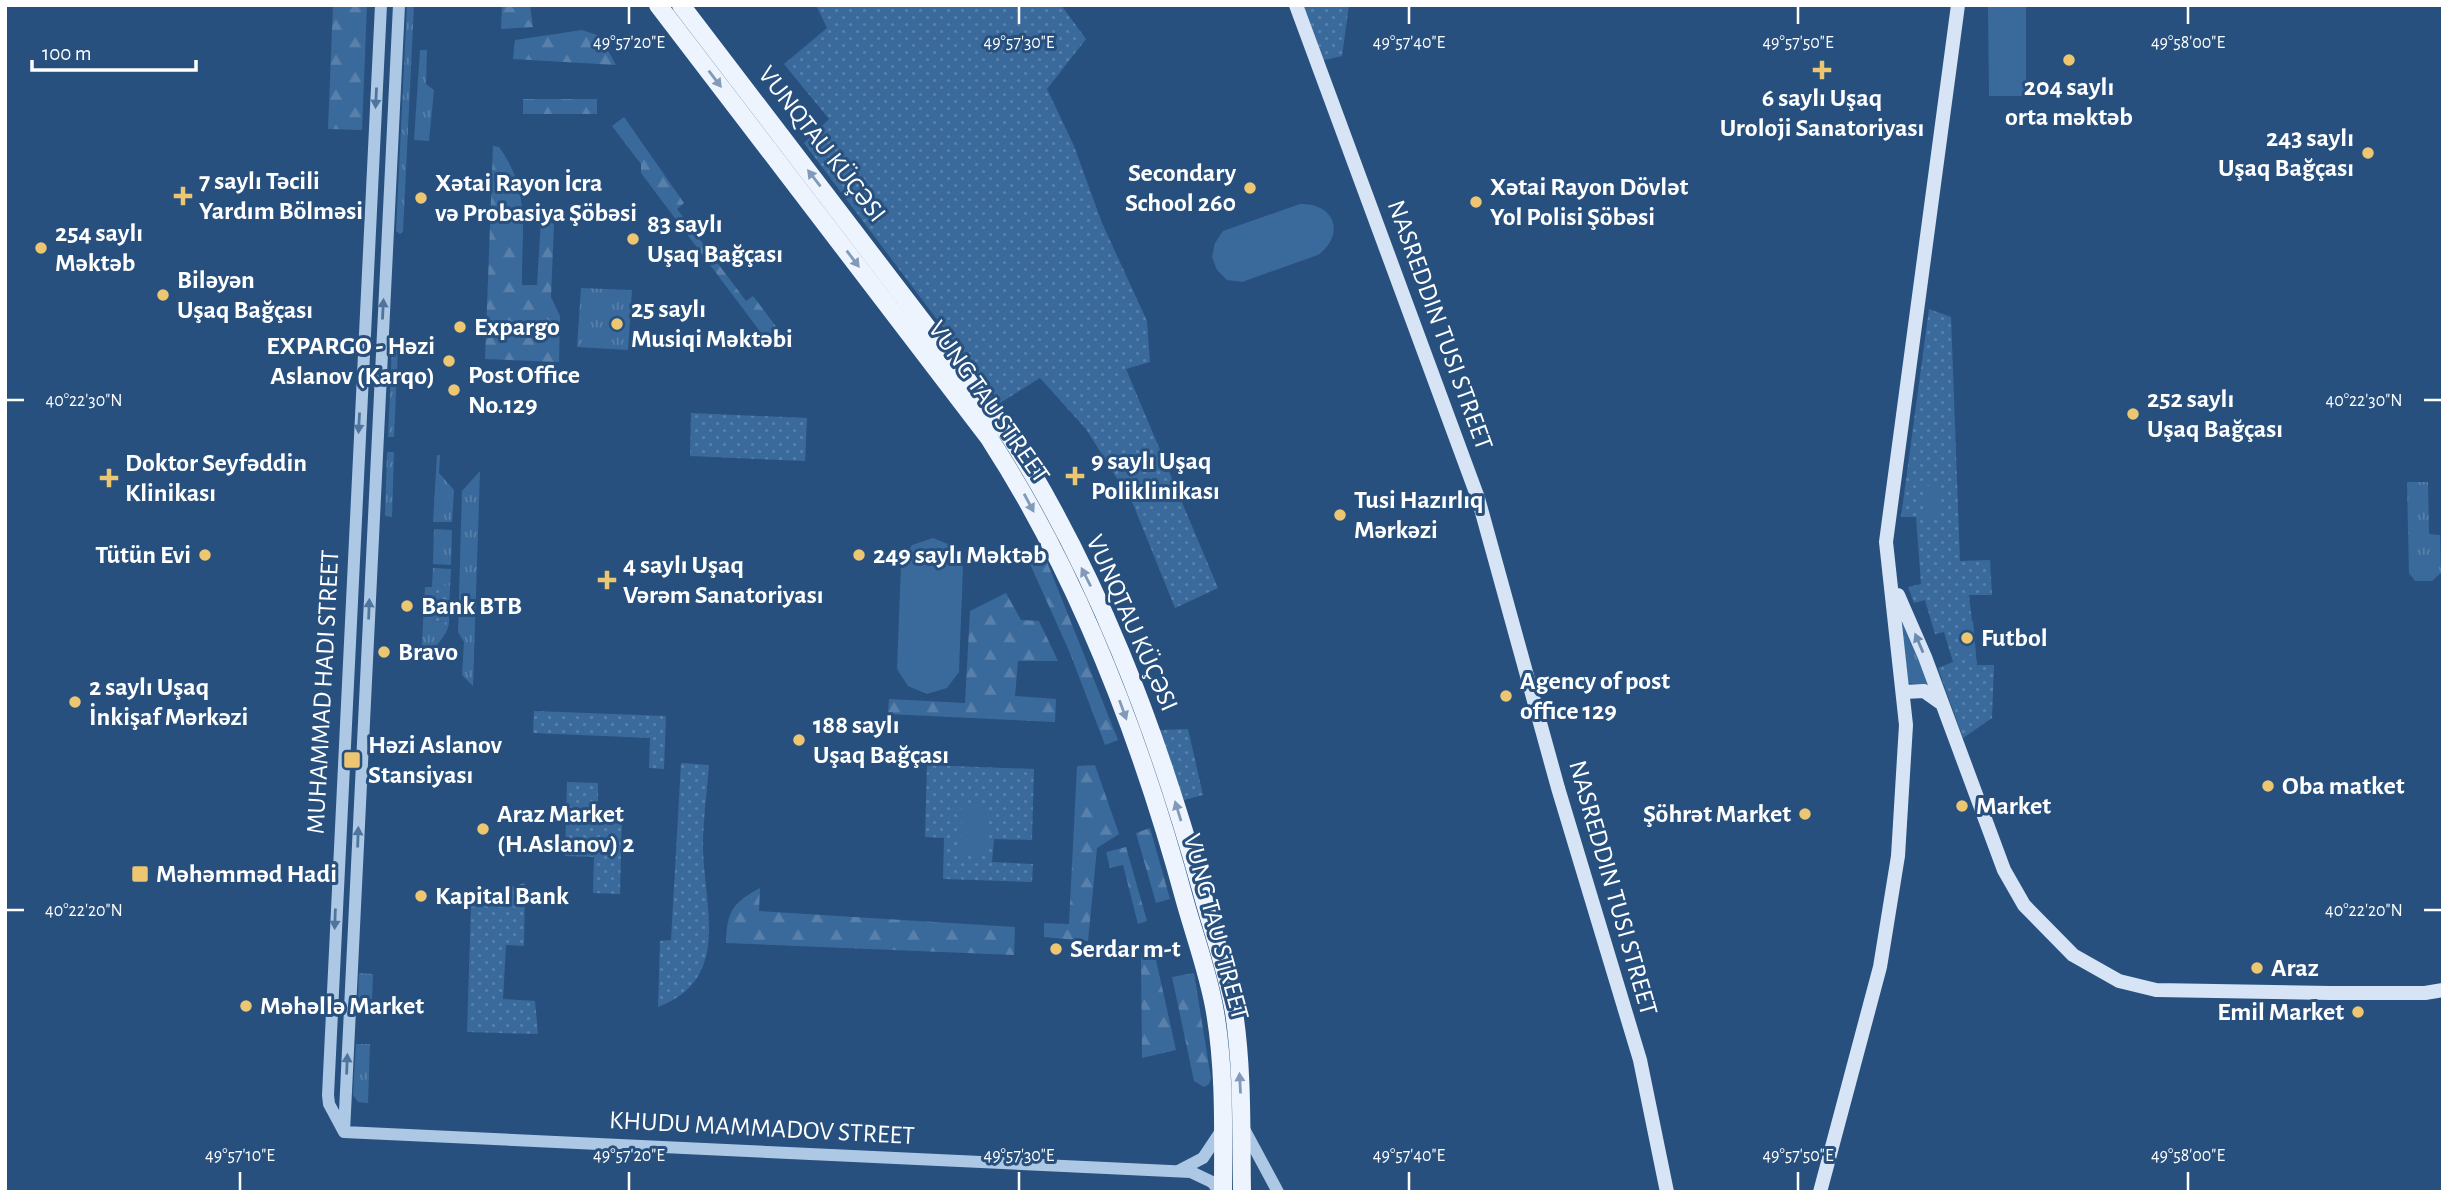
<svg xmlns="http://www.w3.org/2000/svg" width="2448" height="1197" viewBox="0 0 2448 1197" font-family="'Alegreya Sans',sans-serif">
	<defs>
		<pattern id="grass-tufts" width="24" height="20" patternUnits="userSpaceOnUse" patternTransform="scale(1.75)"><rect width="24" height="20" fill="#3a6a9b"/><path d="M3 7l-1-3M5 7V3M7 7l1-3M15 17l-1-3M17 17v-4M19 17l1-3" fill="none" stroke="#5880aa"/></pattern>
		<pattern id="forest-firs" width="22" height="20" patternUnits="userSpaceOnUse" patternTransform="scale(1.75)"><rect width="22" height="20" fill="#3a6a9b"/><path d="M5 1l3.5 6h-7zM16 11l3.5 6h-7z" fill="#5880aa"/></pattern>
		<pattern id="park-dots" width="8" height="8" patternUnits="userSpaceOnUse" patternTransform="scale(1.75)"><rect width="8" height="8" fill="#3a6a9b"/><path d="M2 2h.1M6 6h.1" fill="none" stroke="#5880aa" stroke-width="1.8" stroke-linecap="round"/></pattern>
	</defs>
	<rect width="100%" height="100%" fill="#27507e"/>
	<path fill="url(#grass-tufts)" d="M407 5H414L403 232 400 234 396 231Z
		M420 50H427L426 84 434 90 429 141 414 140Z
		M581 288 632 290 628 350 577 347Z
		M392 348H398L394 437H388Z
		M387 452H394L392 517 385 516Z
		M437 455H440L439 473 454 490 452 522H433Z
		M480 471 473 686 462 675 464 642 458 632 462 491Z
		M2407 482H2428L2429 534 2440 535 2441 573 2432 581H2415L2409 573Z
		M434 529 452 530 451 565 433 564Z
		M433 568 451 569 450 586 436 585 434 621 449 622C448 637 433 645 430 659H421L425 587H432Z
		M1901 617 1931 686 1908 683Z
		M359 973 373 974 372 999 358 998Z
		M356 1044H370L368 1103 358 1102 353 1095Z"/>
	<path fill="url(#forest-firs)" d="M333 5H367L362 130 328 129Z
		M502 5H530L533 27 501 29Z
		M582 30 600 36 616 65 513 59 515 40Z
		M523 99H597V114H523Z
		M624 117 684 203 677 209 746 301 753 296 781 333 768 342 641 173V164L612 126Z
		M493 146 499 147C532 192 521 233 522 285H537L541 219 554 224 551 297 560 316 559 362 485 359Z
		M1045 557 1118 740 1105 745 1070 653 1030 564Z
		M1006 593 1021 620 1039 621 1058 661H1018L1015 696 1056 699 1055 722 888 714 889 699 965 703 970 611Z
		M1095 765 1119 834 1097 848 1088 941 1044 937V923L1069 924 1077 766Z
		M1150 828 1170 899 1156 903 1136 833Z
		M1126 847 1147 921 1138 924 1123 865 1110 868 1106 852Z
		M760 888 759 911 1015 927 1014 955 726 943C727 912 732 903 760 888Z
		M1154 951 1176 1050 1142 1058 1141 953Z
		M1194 973 1211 1078 1209 1084 1204 1087 1194 1081 1172 977Z"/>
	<path fill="url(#park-dots)" d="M816 5H1061L1086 39 1047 89 1074 146 1102 223 1147 321 1150 362 1126 369 1218 588 1175 608 1133 504 1086 429 1040 378 1000 403 804 143 829 119 784 64 827 28Z
		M1296 5H1349L1342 56 1316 62Z
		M1929 309 1951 317 1960 561 1990 560 1992 595H1969L1977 665H1994L1992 718 1963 738 1938 668 1953 662 1944 632 1935 634 1925 600 1914 603 1908 587 1921 584 1916 517H1901Z
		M691 413 807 418 805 461 690 456Z
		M436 585 450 586 449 622 434 621Z
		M534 711 666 716 664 769 649 768 650 738 533 733Z
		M1188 729 1203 795 1184 800 1159 730Z
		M681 763 709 765C707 792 703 820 703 847 704 908 732 979 658 1007L660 941 671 940Z
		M927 765 1034 769 1032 840 994 839 992 862 1033 864 1032 882 943 879 944 838 925 837Z
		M567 782 598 783V814L622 815 620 894 593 893 594 857 565 856Z
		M525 883 524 946 506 945 503 999 535 1001 538 1034 467 1032 471 905 503 889Z"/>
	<path fill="#3a6a9b" d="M2026 6V96H1989L1988 7Z
		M1300 204C1335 203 1346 234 1318 255L1242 282 1227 280 1217 270 1212 257 1215 243 1223 231Z
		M1924 486H1939V518L1924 519Z
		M933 538 953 546 963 567 959 672 947 688 927 694 908 686 897 669 901 564 912 545Z
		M1973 621 1976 654 1961 655 1958 622Z
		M962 803 987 804 985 855H961Z"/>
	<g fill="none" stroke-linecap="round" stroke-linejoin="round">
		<path stroke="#adc8e5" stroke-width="12" d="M1243 1127 1278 1192
			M344 1132 329 1104 328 1095 381 5
			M344 1132 399 5
			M344 1132 1191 1172 1212 1182 1220 1192
			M1180 1170 1203 1158 1221 1131"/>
		<path stroke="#d6e4f5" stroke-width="14" d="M1296 5 1478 498 1558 788 1640 1060 1667 1192
			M1898 595 1925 657 2004 870 2024 905 2073 955 2119 981 2156 990 2330 993H2425L2443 990
			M1904 692 1924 691 1941 703
			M1820 1192 1880 967 1898 856 1906 725 1886 542 1958 5"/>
		<path stroke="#edf4fd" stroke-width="18" d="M658 5 989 438C1081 580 1142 742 1186 905 1196 940 1209 976 1215 1012 1225 1071 1223 1132 1223 1192
			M681 5 1007 432C1097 572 1156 729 1201 889 1212 930 1227 970 1234 1012 1243 1071 1241 1132 1242 1192"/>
	</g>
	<defs><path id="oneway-solid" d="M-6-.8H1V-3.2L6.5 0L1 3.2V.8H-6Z" transform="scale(1.75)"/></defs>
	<g fill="#809ab7">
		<use href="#oneway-solid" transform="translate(715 79) rotate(53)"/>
		<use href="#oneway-solid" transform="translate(814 178) rotate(-128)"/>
		<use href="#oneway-solid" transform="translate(853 259) rotate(53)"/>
		<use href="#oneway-solid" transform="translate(1029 503) rotate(62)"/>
		<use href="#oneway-solid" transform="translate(1086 577) rotate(-117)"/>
		<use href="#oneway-solid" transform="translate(1123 710) rotate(70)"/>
		<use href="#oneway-solid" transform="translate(1178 811) rotate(-107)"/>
		<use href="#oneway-solid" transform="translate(1240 1083) rotate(-93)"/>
	</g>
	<g fill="#4f749d">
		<use href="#oneway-solid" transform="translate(376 98) rotate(93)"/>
		<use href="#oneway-solid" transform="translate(383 309) rotate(-87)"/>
		<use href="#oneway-solid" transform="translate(359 423) rotate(93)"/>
		<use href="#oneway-solid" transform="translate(369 609) rotate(-88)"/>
		<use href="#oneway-solid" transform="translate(358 837) rotate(-88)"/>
		<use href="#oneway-solid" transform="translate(335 919) rotate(92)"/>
		<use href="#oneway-solid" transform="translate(347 1064) rotate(-88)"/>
	</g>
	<use fill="#6d8bae" href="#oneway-solid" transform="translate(1919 643) rotate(-113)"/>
	<path fill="none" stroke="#fff" stroke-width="2.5" d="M629 7V24M1019 7V24M1409 7V24M1798 7V24M2188 7V24M7 400H24M2424 400H2441M7 910H24M2424 910H2441M240 1172V1190M629 1172V1190M1019 1172V1190M1409 1172V1190M1798 1172V1190M2188 1172V1190"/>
	<g fill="#edc672" stroke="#27507e" stroke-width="2.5">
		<circle cx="2069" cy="60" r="7"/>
		<path d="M1818.5 59.5h7v7h7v7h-7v7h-7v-7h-7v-7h7z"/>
		<circle cx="2368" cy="153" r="7"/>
		<circle cx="1250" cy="188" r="7"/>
		<path d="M179.5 185.5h7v7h7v7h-7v7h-7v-7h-7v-7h7z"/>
		<circle cx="421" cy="198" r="7"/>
		<circle cx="1476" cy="202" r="7"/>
		<circle cx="633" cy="239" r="7"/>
		<circle cx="41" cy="248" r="7"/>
		<circle cx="163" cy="295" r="7"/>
		<circle cx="617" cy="324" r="7"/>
		<circle cx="460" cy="327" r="7"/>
		<circle cx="449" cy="361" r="7"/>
		<circle cx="454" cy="390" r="7"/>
		<circle cx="2133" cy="414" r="7"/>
		<path d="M1071.5 465.5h7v7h7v7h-7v7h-7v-7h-7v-7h7z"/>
		<path d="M105.5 467.5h7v7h7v7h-7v7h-7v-7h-7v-7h7z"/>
		<circle cx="1340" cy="515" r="7"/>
		<circle cx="205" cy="555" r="7"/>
		<circle cx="859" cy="555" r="7"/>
		<path d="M603.5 569.5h7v7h7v7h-7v7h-7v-7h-7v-7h7z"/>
		<circle cx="407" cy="606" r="7"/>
		<circle cx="1967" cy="638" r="7"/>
		<circle cx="384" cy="652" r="7"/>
		<circle cx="1506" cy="696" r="7"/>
		<circle cx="75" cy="702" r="7"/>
		<circle cx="799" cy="740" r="7"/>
		<rect x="343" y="751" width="18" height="18" rx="3.5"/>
		<circle cx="2268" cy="786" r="7"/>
		<circle cx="1962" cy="806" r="7"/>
		<circle cx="1805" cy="814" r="7"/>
		<circle cx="483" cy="829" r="7"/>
		<rect x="131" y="865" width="18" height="18" rx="3.5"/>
		<circle cx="421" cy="896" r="7"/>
		<circle cx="1056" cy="949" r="7"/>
		<circle cx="2257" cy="968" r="7"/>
		<circle cx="246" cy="1006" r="7"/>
		<circle cx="2358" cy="1012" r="7"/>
	</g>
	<g text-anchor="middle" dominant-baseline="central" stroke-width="6" stroke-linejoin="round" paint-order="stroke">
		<g font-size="26" font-weight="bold" fill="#fff" stroke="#27507e" text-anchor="start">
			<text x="2069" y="87" text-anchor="middle">204 saylı<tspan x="2069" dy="30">orta məktəb</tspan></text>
			<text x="1822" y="98" text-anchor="middle">6 saylı Uşaq<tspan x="1822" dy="30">Uroloji Sanatoriyası</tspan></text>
			<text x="2354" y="138" text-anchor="end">243 saylı<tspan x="2354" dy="30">Uşaq Bağçası</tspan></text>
			<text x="1236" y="173" text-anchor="end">Secondary<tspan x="1236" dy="30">School 260</tspan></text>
			<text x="199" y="181">7 saylı Təcili<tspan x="199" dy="30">Yardım Bölməsi</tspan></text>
			<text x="435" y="183">Xətai Rayon İcra<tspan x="435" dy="30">və Probasiya Şöbəsi</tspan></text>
			<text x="1490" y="187">Xətai Rayon Dövlət<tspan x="1490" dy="30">Yol Polisi Şöbəsi</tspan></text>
			<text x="647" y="224">83 saylı<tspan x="647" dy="30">Uşaq Bağçası</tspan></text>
			<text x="55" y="233">254 saylı<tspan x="55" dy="30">Məktəb</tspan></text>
			<text x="177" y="280">Biləyən<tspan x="177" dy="30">Uşaq Bağçası</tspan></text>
			<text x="631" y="309">25 saylı<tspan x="631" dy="30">Musiqi Məktəbi</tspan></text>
			<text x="474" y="327">Expargo</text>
			<text x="435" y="346" text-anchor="end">EXPARGO - Həzi<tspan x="435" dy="30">Aslanov (Karqo)</tspan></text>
			<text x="468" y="375">Post Office<tspan x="468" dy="30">No.129</tspan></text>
			<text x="2147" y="399">252 saylı<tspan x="2147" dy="30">Uşaq Bağçası</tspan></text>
			<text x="1091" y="461">9 saylı Uşaq<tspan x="1091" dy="30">Poliklinikası</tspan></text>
			<text x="125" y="463">Doktor Seyfәddin<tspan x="125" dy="30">Klinikası</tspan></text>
			<text x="1354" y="500">Tusi Hazırlıq<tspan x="1354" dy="30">Mərkəzi</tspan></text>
			<text x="191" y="555" text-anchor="end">Tütün Evi</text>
			<text x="873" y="555">249 saylı Məktəb</text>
			<text x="623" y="565">4 saylı Uşaq<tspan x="623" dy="30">Vərəm Sanatoriyası</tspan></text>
			<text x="421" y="606">Bank BTB</text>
			<text x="1981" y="638">Futbol</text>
			<text x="398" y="652">Bravo</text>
			<text x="1520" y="681">Agency of post<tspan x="1520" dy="30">office 129</tspan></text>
			<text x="89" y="687">2 saylı Uşaq<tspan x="89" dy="30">İnkişaf Mərkəzi</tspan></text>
			<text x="813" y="725">188 saylı<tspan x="813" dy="30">Uşaq Bağçası</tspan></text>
			<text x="368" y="745">Həzi Aslanov<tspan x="368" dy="30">Stansiyası</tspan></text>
			<text x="2282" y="786">Oba matket</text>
			<text x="1976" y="806">Market</text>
			<text x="497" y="814">Araz Market<tspan x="497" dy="30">(H.Aslanov) 2</tspan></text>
			<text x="1791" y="814" text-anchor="end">Şöhrət Market</text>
			<text x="156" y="874">Məhəmməd Hadi</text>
			<text x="435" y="896">Kapital Bank</text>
			<text x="1070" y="949">Serdar m-t</text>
			<text x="2271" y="968">Araz</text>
			<text x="260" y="1006">Mәhәllә Market</text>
			<text x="2344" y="1012" text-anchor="end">Emil Market</text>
		</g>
		<g font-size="26" fill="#fff" stroke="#27507e">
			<text transform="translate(822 144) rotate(52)">VUNQTAU KÜÇƏSI</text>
			<text transform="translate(1440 325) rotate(70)">NASREDDIN TUSI STREET</text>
			<text transform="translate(989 402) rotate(55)">VUNG TAU STREET</text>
			<text transform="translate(1132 623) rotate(66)">VUNQTAU KÜÇƏSI</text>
			<text transform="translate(323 692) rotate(-87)">MUHAMMAD HADI STREET</text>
			<text transform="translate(1613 888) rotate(74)">NASREDDIN TUSI STREET</text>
			<text transform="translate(1216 927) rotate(75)">VUNG TAU STREET</text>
			<text transform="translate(762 1128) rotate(3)">KHUDU MAMMADOV STREET</text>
		</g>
	</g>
	<g font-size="18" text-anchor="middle" fill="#fff" stroke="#27507e" stroke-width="6" stroke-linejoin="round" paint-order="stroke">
		<text x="629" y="48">49°57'20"E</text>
		<text x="1019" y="48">49°57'30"E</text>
		<text x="1409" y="48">49°57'40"E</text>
		<text x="1798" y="48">49°57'50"E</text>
		<text x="2188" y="48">49°58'00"E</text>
		<text x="84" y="406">40°22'30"N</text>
		<text x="2364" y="406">40°22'30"N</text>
		<text x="84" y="916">40°22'20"N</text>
		<text x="2364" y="916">40°22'20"N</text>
		<text x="240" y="1161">49°57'10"E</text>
		<text x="629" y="1161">49°57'20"E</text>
		<text x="1019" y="1161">49°57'30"E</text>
		<text x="1409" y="1161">49°57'40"E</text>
		<text x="1798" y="1161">49°57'50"E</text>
		<text x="2188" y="1161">49°58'00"E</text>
	</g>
	<rect width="2448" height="1197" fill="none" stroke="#ffffff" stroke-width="14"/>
	<path d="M32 60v10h164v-10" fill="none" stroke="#ffffff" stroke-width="3.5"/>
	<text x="42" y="60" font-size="21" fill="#ffffff" stroke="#27507e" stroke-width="5" paint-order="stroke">100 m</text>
</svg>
